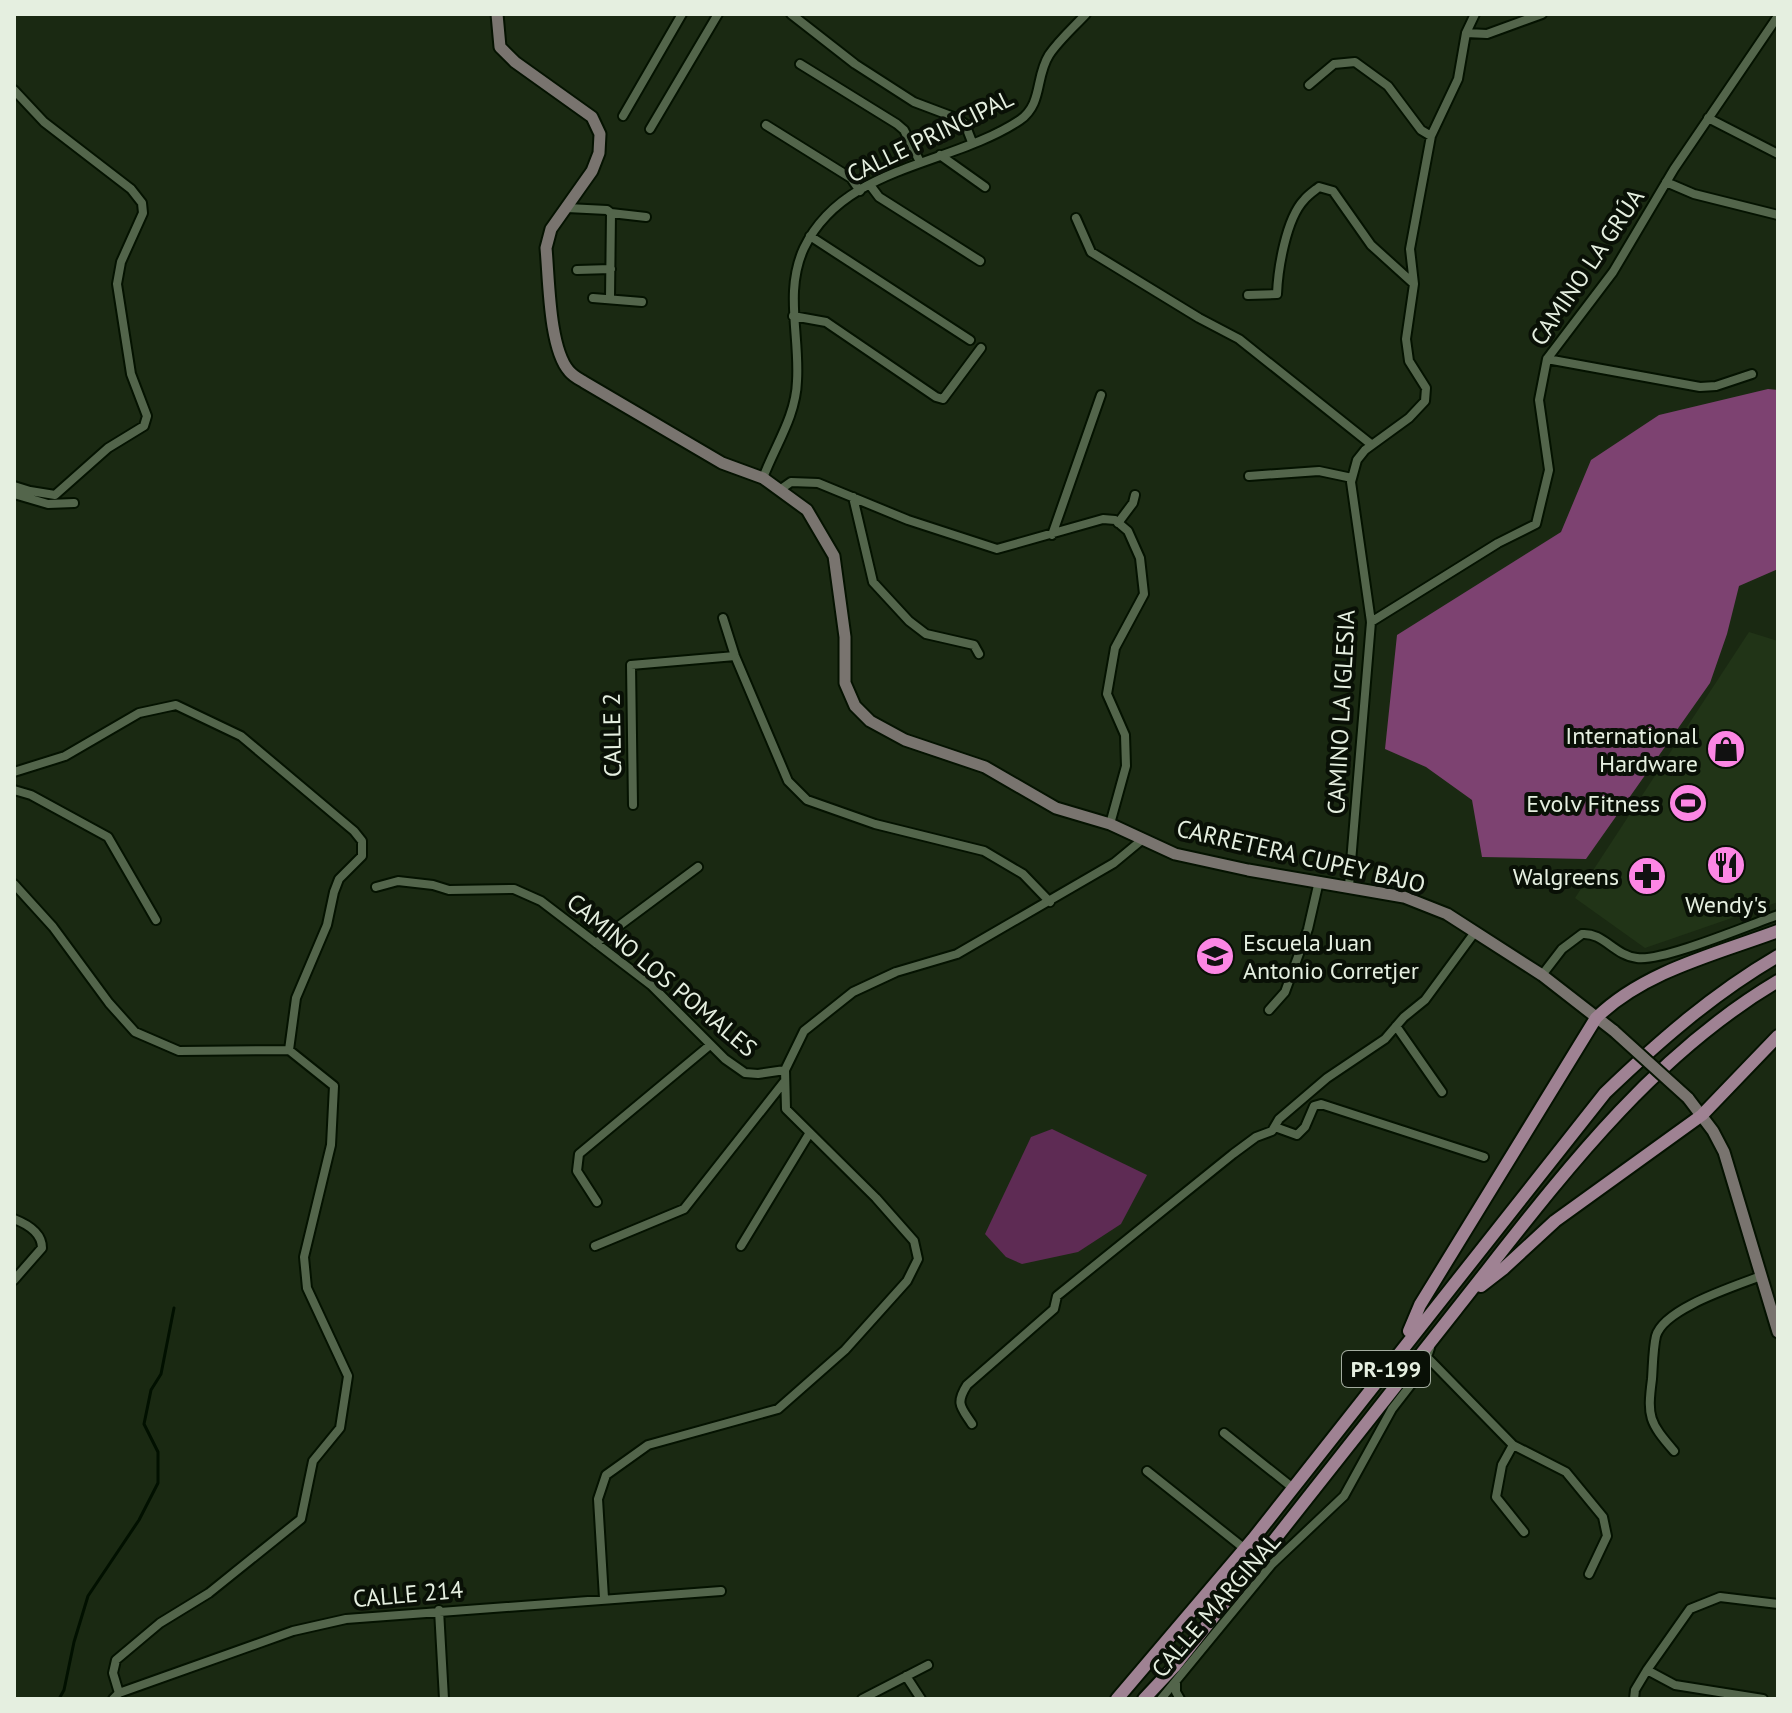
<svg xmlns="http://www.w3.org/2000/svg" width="1792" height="1713" viewBox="0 0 1792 1713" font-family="'PT Sans',sans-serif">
	<rect width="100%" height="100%" fill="#1a2912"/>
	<path fill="#213417" d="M1749 632 1778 641V902L1645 948 1575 898Z"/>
	<path fill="#5e2b54" d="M1052 1129 1147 1175 1121 1224 1078 1252 1022 1264 1006 1257 985 1234 1031 1137Z"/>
	<path fill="#7d4271" d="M1768 389 1778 390V569L1739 586 1727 634 1710 683 1586 859 1482 857 1472 800 1426 767 1385 749 1397 635 1561 532 1591 460 1659 415Z"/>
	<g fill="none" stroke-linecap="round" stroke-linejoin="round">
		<path stroke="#011000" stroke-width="3" d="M59 1699 64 1690 74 1642 88 1596 139 1520 158 1483V1452L144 1424 151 1390 161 1374 174 1308"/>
		<defs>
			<path id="street" d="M791 14 855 64 914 102 959 119 965 124 972 142
				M1466 33 1487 34 1542 14
				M800 64 897 124 904 130 920 162
				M1309 85 1334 64 1355 62 1388 86 1421 130 1431 136
				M14 90 44 122 131 189 142 203 143 213 121 262 117 284 131 374 147 416 144 426 108 448 55 495 30 491 14 486
				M623 116 682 14
				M1708 118 1778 154
				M766 125 851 178 860 191
				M650 129 718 14
				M940 155 985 187
				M1666 182 1694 194 1778 215
				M870 185 879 197 980 261
				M567 208 607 210 611 213 610 298
				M611 213 646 217
				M1076 218 1091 252 1199 318 1239 339 1372 445
				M810 236 970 340
				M577 270 611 269
				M1248 295 1277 294C1278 269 1286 219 1304 200 1308 195 1314 191 1319 187L1333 191 1371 245 1413 283
				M593 298 642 302
				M793 316 826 322 936 397 943 399 981 348
				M1547 359 1700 387 1716 386 1752 374
				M1249 476 1319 471 1352 478
				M763 478C775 446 796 416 797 381 800 336 784 291 804 248 844 165 951 166 1020 120 1043 104 1035 77 1049 55 1059 40 1074 27 1086 14
				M781 489 791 482 818 483 908 520 997 549 1103 519 1115 520 1128 531 1140 558 1144 594 1115 648 1107 694 1125 735 1126 766 1110 824
				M14 494 48 504 74 503
				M853 497 873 582 909 621 926 634 974 645 979 654
				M1118 523 1133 503 1135 495
				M1052 535 1101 395
				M723 618 735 656 788 781 807 800 875 824 984 851 1023 874 1050 902
				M1371 622 1498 543 1536 524 1549 470 1539 400 1547 359 1613 272 1674 169 1778 16
				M14 772 65 756 139 713 176 705 241 736 354 831 362 841V856L339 879 334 892 327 925 296 998 289 1050
				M14 790 31 795 108 837 156 920
				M633 805 631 665 735 656
				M14 884 53 927 109 1003 135 1032 179 1051 289 1050 334 1086 331 1145 304 1257 307 1288 348 1376 340 1428 313 1461 301 1519 209 1593 160 1623 116 1660 113 1673 119 1693
				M1349 886 1371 622 1351 482 1357 460 1365 450 1409 418 1425 401 1426 388 1409 361 1406 339 1414 284 1410 249 1431 136 1458 79 1466 33 1475 14
				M376 887 398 881 433 885 449 890 514 889 541 901 651 985 725 1059 745 1073 758 1074 785 1070
				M596 943 698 867
				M1542 975 1562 949 1582 934C1603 932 1615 956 1637 958 1662 962 1749 925 1778 915
				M1269 1010 1285 992 1308 929 1319 881
				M1396 1026 1442 1092
				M1275 1127 1297 1135 1305 1127 1314 1106 1321 1104 1484 1157
				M597 1202 577 1171 579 1154 710 1045
				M14 1219C27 1224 42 1232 42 1248L14 1280
				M595 1246 684 1209 784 1082
				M741 1246 809 1134
				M1427 1357 1513 1445 1566 1472 1603 1517 1607 1536 1589 1574
				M972 1424C961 1407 955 1404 967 1385L1054 1309 1057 1296 1233 1154 1256 1137 1272 1131 1279 1119 1327 1078 1385 1039 1404 1017 1425 1000 1475 932
				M1224 1433 1293 1488
				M1513 1445 1502 1465 1496 1497 1524 1532
				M1674 1451C1649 1422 1647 1417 1652 1379 1653 1365 1653 1349 1656 1336 1664 1308 1736 1286 1761 1276
				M1147 1471 1245 1549
				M604 1598 598 1499 606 1475 648 1445 778 1409 845 1350 907 1281 918 1259 914 1241 876 1198 786 1109 785 1070 804 1031 853 992 896 972 957 954 1114 863 1143 839
				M439 1610 444 1699
				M1647 1670 1675 1685 1763 1699
				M906 1676 921 1699
				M1176 1681V1692L1180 1699
				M113 1699 119 1693 293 1631 346 1619 721 1591
				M862 1699 928 1665
				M1161 1699 1272 1564 1344 1496 1392 1409 1423 1369 1430 1348
				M1634 1699 1635 1690 1647 1670 1690 1609 1720 1597 1778 1604"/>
			<path id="secondary" d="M497 14 500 47 515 62 592 117 600 134 599 153 592 171 551 229 546 248C549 280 549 348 569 371 573 376 579 379 584 382L722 463 763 478 807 510 834 556 845 637V683L855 706 870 721 905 740 985 767 1056 808 1110 824 1175 854 1248 870 1404 897 1447 914 1542 975 1614 1031
				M1688 1098 1713 1131 1724 1152 1778 1332"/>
			<path id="primary" d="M1481 1286 1503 1269 1555 1221 1702 1115 1778 1036
				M1409 1331 1420 1305 1596 1018C1644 971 1716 954 1778 931
				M1117 1699 1253 1539 1605 1093C1659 1041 1713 994 1778 956
				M1144 1699 1174 1667C1268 1548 1361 1430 1455 1311 1551 1190 1643 1061 1778 981"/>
		</defs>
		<use href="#street" stroke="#041200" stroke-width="12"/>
		<use href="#secondary" stroke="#041200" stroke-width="15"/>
		<use href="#primary" stroke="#041200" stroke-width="16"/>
		<use href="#street" stroke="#53654b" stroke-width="8"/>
		<use href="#secondary" stroke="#79746f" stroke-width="11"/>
		<use href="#primary" stroke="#9f8293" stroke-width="12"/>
		<defs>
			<path id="secondary-bridge" d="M1614 1031 1688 1098"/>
		</defs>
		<use href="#secondary-bridge" stroke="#041200" stroke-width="15" stroke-linecap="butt"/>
		<use href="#secondary-bridge" stroke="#79746f" stroke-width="11"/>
	</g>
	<defs>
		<symbol id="shop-disc" viewBox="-11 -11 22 22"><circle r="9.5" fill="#fc86e4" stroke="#091006"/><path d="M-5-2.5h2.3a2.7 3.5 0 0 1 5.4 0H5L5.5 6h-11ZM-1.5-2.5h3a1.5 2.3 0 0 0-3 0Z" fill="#111"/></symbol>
		<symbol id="stadium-disc" viewBox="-11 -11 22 22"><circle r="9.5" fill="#fc86e4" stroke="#091006"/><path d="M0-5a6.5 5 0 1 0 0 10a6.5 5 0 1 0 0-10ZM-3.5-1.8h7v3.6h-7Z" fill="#111"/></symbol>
		<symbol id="restaurant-disc" viewBox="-11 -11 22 22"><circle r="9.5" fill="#fc86e4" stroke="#091006"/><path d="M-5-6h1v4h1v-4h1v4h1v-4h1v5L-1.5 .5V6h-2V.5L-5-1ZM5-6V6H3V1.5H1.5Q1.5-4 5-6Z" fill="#111"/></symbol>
		<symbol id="pharmacy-disc" viewBox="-11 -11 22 22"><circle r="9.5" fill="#fc86e4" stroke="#091006"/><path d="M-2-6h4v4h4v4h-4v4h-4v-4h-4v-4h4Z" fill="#111"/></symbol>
		<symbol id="school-disc" viewBox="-11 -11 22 22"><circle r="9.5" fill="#fc86e4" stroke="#091006"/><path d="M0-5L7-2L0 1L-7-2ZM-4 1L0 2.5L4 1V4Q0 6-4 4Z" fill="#111"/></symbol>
	</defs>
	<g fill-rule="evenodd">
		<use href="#shop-disc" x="1704" y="727" width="44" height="44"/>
		<use href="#stadium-disc" x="1666" y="781" width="44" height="44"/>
		<use href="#restaurant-disc" x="1704" y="843" width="44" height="44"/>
		<use href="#pharmacy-disc" x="1625" y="854" width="44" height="44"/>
		<use href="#school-disc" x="1193" y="934" width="44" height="44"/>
	</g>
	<g text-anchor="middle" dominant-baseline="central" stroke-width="8" stroke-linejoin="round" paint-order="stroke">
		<rect fill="#091006" stroke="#a3ac9f" stroke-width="2" x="1342" y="1351" width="88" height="36" rx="6"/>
		<g font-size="22" font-weight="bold" fill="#e5efe0">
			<text x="1386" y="1369">PR-199</text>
		</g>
		<g font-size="24" fill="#e5efe0" stroke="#091006">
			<text transform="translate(930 136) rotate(-26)">CALLE PRINCIPAL</text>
			<text transform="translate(1587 267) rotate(-56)">CAMINO LA GRÚA</text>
			<text transform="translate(1341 712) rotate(-87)">CAMINO LA IGLESIA</text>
			<text transform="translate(612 735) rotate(-91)">CALLE 2</text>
			<text transform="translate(1301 856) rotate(13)">CARRETERA CUPEY BAJO</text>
			<text transform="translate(662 975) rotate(40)">CAMINO LOS POMALES</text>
			<text transform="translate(408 1594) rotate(-5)">CALLE 214</text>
			<text transform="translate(1216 1605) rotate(-49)">CALLE MARGINAL</text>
		</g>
		<g font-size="24" fill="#e5efe0" stroke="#091006" text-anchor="end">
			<text x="1698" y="735">International<tspan x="1698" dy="28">Hardware</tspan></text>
			<text x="1660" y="803">Evolv Fitness</text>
			<text x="1619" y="876">Walgreens</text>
			<text x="1726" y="904" text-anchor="middle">Wendy's</text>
			<text x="1243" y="942" text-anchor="start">Escuela Juan<tspan x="1243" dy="28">Antonio Corretjer</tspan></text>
		</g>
	</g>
	<rect width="1792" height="1713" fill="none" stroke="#e5efe0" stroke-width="32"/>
</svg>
